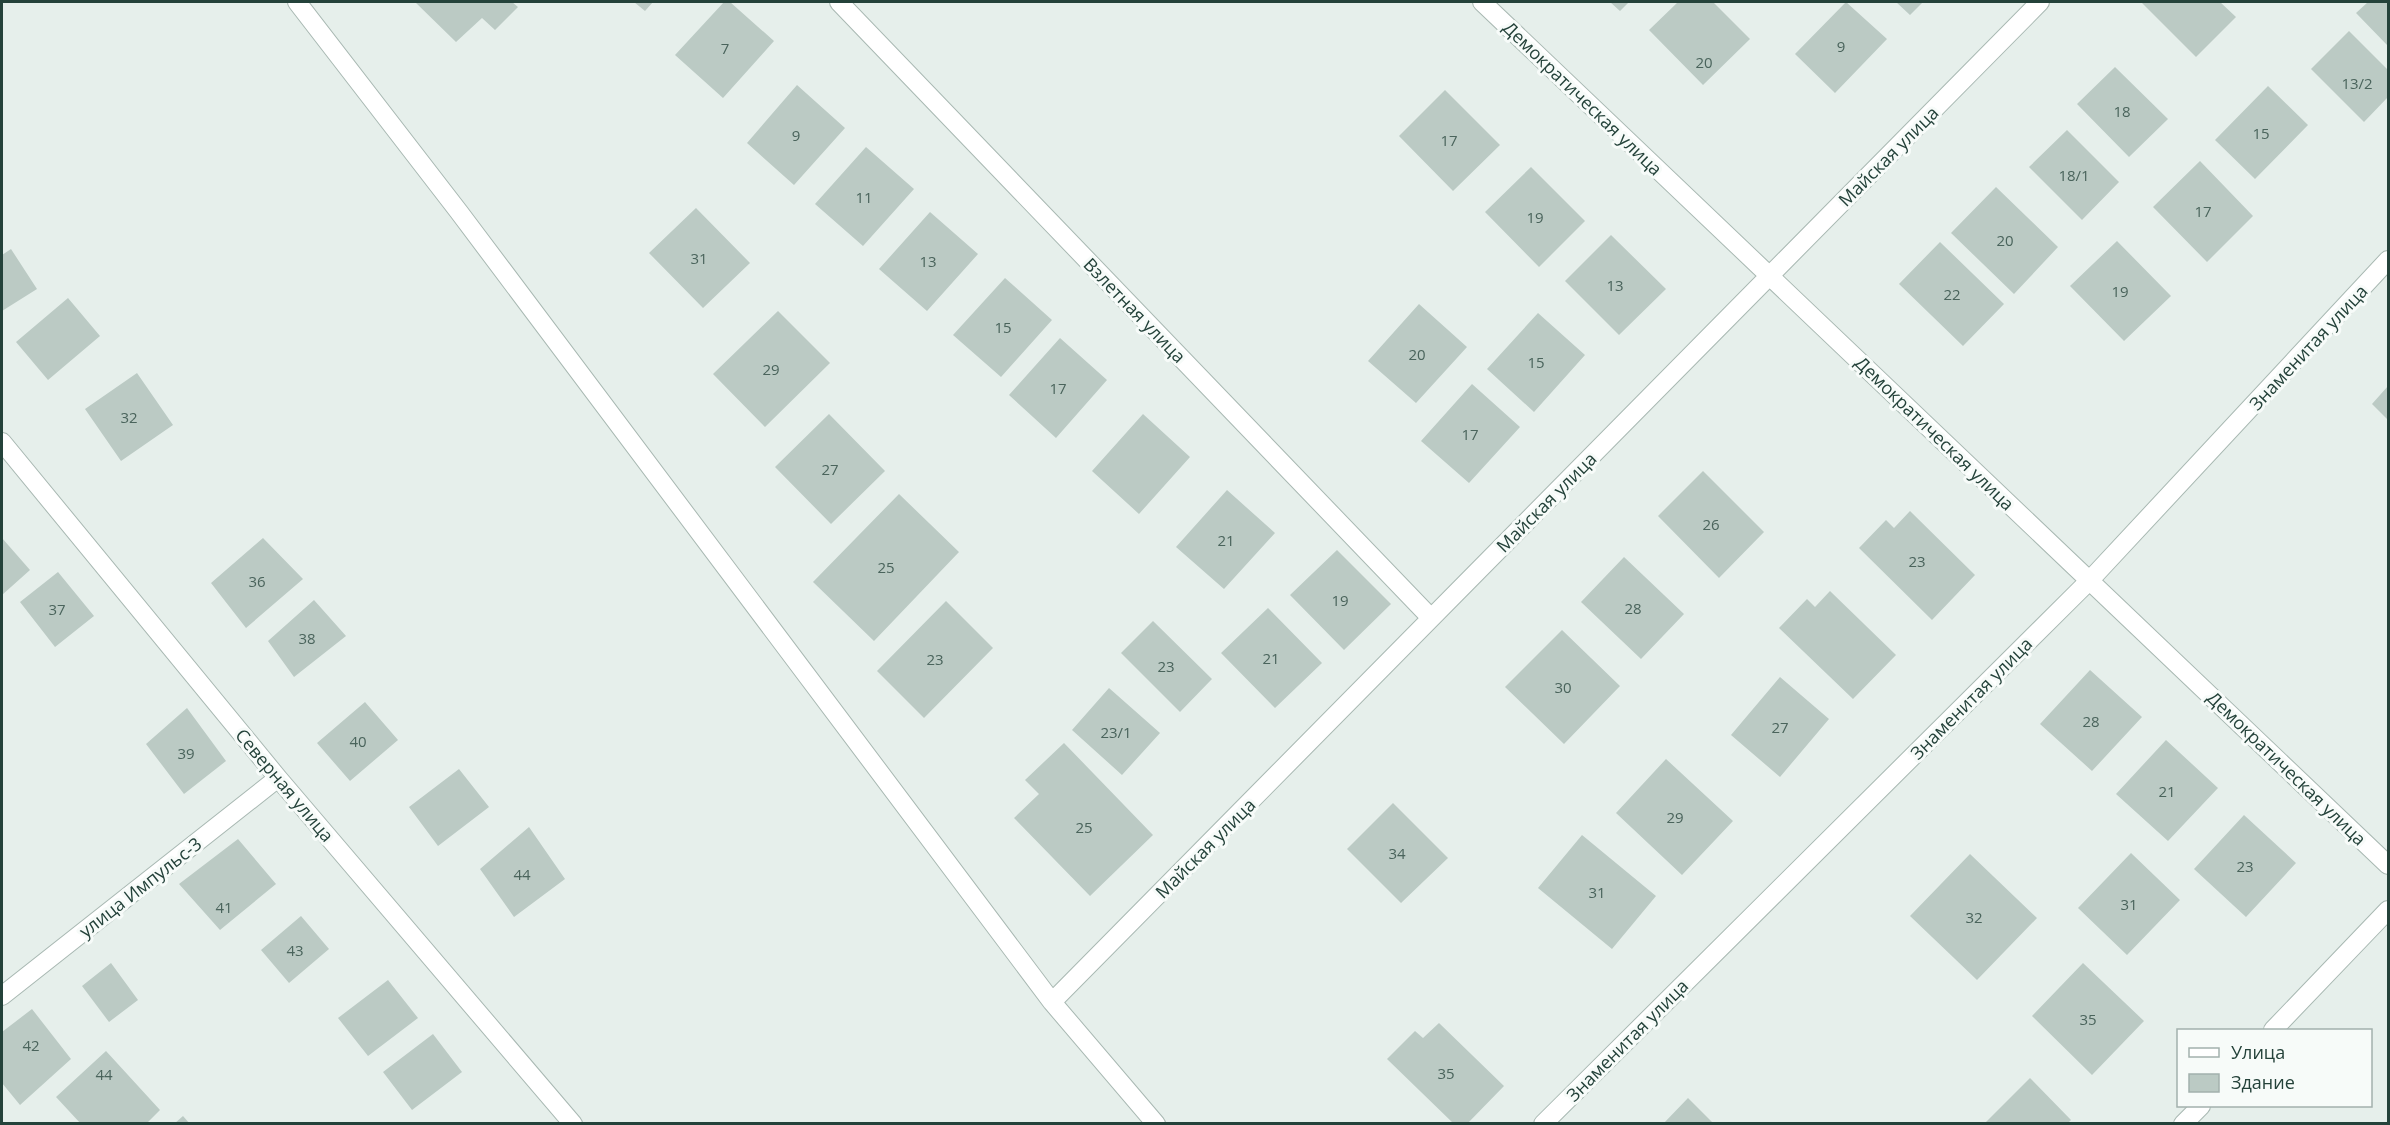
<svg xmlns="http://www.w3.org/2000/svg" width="2390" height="1125" viewBox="0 0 2390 1125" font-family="'Open Sans',sans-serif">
	<rect width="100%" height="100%" fill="#e6efeb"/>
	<path fill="#bbcac4" d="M415 2H512L518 7 495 30 482 18 456 42Z
		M634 2H653L645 11Z
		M724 2H730L774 41 723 98 675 55Z
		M1610 2H1629L1620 11Z
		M1678 2H1713L1750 39 1703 85 1649 30Z
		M1846 2 1887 39 1835 93 1795 54Z
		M1896 2H1923L1910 15Z
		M2141 2H2220L2236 17 2196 57Z
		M2368 2H2388V46L2356 13Z
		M2349 31 2388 70V97L2364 122 2311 69Z
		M2115 67 2168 119 2129 157 2077 104Z
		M797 85 845 128 794 185 747 143Z
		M2268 86 2308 125 2255 179 2215 140Z
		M1445 90 1500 145 1453 191 1399 136Z
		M2067 130 2119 182 2082 220 2029 167Z
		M866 147 914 189 863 246 815 204Z
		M2200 161 2253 216 2207 262 2153 207Z
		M1531 167 1585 221 1539 267 1485 212Z
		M1996 187 2058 247 2014 294 1951 233Z
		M696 208 750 263 703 308 649 253Z
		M930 212 978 254 927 311 879 269Z
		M1611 235 1666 289 1619 335 1565 281Z
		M2117 241 2171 296 2124 341 2070 286Z
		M1940 242 2004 304 1963 346 1899 284Z
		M11 249 37 289 2 311V255Z
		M1005 278 1052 320 1001 377 953 335Z
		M68 298 100 336 48 380 16 342Z
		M1419 304 1467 347 1416 403 1368 361Z
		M778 311 830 363 765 427 713 374Z
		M1538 313 1585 355 1534 412 1487 369Z
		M1060 338 1107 380 1056 438 1009 395Z
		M137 373 173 425 121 461 85 409Z
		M1472 384 1520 427 1469 483 1421 441Z
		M2388 386V420L2372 404Z
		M829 414 885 471 831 524 775 467Z
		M1143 414 1190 457 1139 514 1092 471Z
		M1703 471 1764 532 1719 578 1658 516Z
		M1227 490 1275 533 1224 589 1176 547Z
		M899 494 959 552 874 641 813 582Z
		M1910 511 1975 575 1932 620 1859 548 1886 520 1894 528Z
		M2 538 30 570 2 595Z
		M263 538 303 579 246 628 211 583Z
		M1337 550 1391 604 1344 650 1290 595Z
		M1624 557 1684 614 1641 659 1581 602Z
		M58 572 94 616 55 647 20 602Z
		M1830 591 1896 655 1853 699 1779 628 1807 599 1815 607Z
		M314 600 346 636 294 677 268 641Z
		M946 601 993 648 924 718 877 671Z
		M1268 608 1322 663 1275 708 1221 653Z
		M1153 621 1212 679 1180 712 1121 653Z
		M1562 630 1620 686 1564 744 1505 687Z
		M2090 670 2142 717 2092 771 2040 724Z
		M1780 677 1829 719 1780 777 1731 735Z
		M1109 688 1160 733 1122 775 1072 730Z
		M365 702 398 740 350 781 317 743Z
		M187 708 226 761 184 794 146 744Z
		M2166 740 2218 788 2168 841 2116 794Z
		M1064 743 1153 835 1090 896 1014 818 1039 794 1025 780Z
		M1666 759 1733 821 1682 875 1616 813Z
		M459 769 489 807 438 846 409 807Z
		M1393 803 1448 858 1401 903 1347 849Z
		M2244 815 2296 863 2246 917 2194 869Z
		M529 827 565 879 514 917 480 869Z
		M1582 835 1656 896 1612 949 1538 888Z
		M238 839 276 884 220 930 179 884Z
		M2131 853 2180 900 2127 955 2078 908Z
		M1970 854 2037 918 1977 980 1910 916Z
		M301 916 329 949 289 983 261 950Z
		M111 963 138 1000 109 1022 82 986Z
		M2083 963 2144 1021 2092 1075 2032 1016Z
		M388 980 418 1018 368 1056 338 1018Z
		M32 1009 71 1059 20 1105 2 1083V1032Z
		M1439 1023 1504 1086 1467 1124H1454L1387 1059 1415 1031 1423 1038Z
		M433 1034 462 1072 412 1110 383 1072Z
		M106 1051 160 1110 146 1124H81L56 1097Z
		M2030 1078 2071 1120 2067 1124H1984Z
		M1688 1098 1714 1124H1663Z
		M183 1116 190 1124H174Z"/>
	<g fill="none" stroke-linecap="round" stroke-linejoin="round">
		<defs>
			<path id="minor" d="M297 2 459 212 1052 1002 1156 1124
				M839 2 1431 618
				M1482 2 2388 865
				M2 442 278 778 573 1124
				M2 996 278 778
				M1052 1002 2040 2
				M2273 1030 2388 910
				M1543 1124 2090 580 2388 260
				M2183 1124 2201 1106"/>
		</defs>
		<use href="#minor" stroke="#a8b8b2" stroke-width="20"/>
		<use href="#minor" stroke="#fff" stroke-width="18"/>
	</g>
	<g text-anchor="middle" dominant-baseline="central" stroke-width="6" stroke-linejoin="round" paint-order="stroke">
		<g font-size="15" fill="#4a645c">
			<text x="1841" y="46">9</text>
			<text x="725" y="48">7</text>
			<text x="1704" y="62">20</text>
			<text x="2357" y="83">13/2</text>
			<text x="2122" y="111">18</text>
			<text x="2261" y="133">15</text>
			<text x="796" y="135">9</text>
			<text x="1449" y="140">17</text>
			<text x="2074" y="175">18/1</text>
			<text x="864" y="197">11</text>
			<text x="2203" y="211">17</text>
			<text x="1535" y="217">19</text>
			<text x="2005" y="240">20</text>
			<text x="699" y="258">31</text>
			<text x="928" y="261">13</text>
			<text x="1615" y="285">13</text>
			<text x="2120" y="291">19</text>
			<text x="1952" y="294">22</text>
			<text x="1003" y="327">15</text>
			<text x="1417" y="354">20</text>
			<text x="1536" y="362">15</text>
			<text x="771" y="369">29</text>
			<text x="1058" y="388">17</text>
			<text x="129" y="417">32</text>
			<text x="1470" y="434">17</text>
			<text x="830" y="469">27</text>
			<text x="1711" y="524">26</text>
			<text x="1226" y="540">21</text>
			<text x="1917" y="561">23</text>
			<text x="886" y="567">25</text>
			<text x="257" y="581">36</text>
			<text x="1340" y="600">19</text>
			<text x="1633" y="608">28</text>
			<text x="57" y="609">37</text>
			<text x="307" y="638">38</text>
			<text x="1271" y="658">21</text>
			<text x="935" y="659">23</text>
			<text x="1166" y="666">23</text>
			<text x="1563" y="687">30</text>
			<text x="2091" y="721">28</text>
			<text x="1780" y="727">27</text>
			<text x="1116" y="732">23/1</text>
			<text x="358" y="741">40</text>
			<text x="186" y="753">39</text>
			<text x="2167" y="791">21</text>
			<text x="1675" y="817">29</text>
			<text x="1084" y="827">25</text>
			<text x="1397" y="853">34</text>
			<text x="2245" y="866">23</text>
			<text x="522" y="874">44</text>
			<text x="1597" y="892">31</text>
			<text x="2129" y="904">31</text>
			<text x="224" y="907">41</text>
			<text x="1974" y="917">32</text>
			<text x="295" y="950">43</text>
			<text x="2088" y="1019">35</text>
			<text x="31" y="1045">42</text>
			<text x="1446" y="1073">35</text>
			<text x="104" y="1074">44</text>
		</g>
		<g font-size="18" fill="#24423a" stroke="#f7fbf9">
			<text transform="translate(1583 98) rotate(44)">Демократическая улица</text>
			<text transform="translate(1888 156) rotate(-45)">Майская улица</text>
			<text transform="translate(1135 310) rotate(46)">Взлетная улица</text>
			<text transform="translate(2308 347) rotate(-47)">Знаменитая улица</text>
			<text transform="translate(1935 433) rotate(44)">Демократическая улица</text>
			<text transform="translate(1546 502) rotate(-45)">Майская улица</text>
			<text transform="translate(1971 698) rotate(-45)">Знаменитая улица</text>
			<text transform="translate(2287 768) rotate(44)">Демократическая улица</text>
			<text transform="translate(285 785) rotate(50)">Северная улица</text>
			<text transform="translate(1205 848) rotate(-45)">Майская улица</text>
			<text transform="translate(140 887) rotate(-38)">улица Импульс-3</text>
			<text transform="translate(1627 1040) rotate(-45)">Знаменитая улица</text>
		</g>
	</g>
	<rect width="2390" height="1125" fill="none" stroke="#24423a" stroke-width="6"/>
	<rect x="2177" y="1029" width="195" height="78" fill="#f7fbf9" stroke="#a3b1ad" stroke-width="1.5"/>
	<rect x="2189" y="1048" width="30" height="9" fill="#ffffff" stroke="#a3b1ad" stroke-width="1.5"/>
	<text x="2231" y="1059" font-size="18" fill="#24423a">Улица</text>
	<rect x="2189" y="1074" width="30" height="18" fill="#bbcac4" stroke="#a3b1ad" stroke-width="1.5"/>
	<text x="2231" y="1089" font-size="18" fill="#24423a">Здание</text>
</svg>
